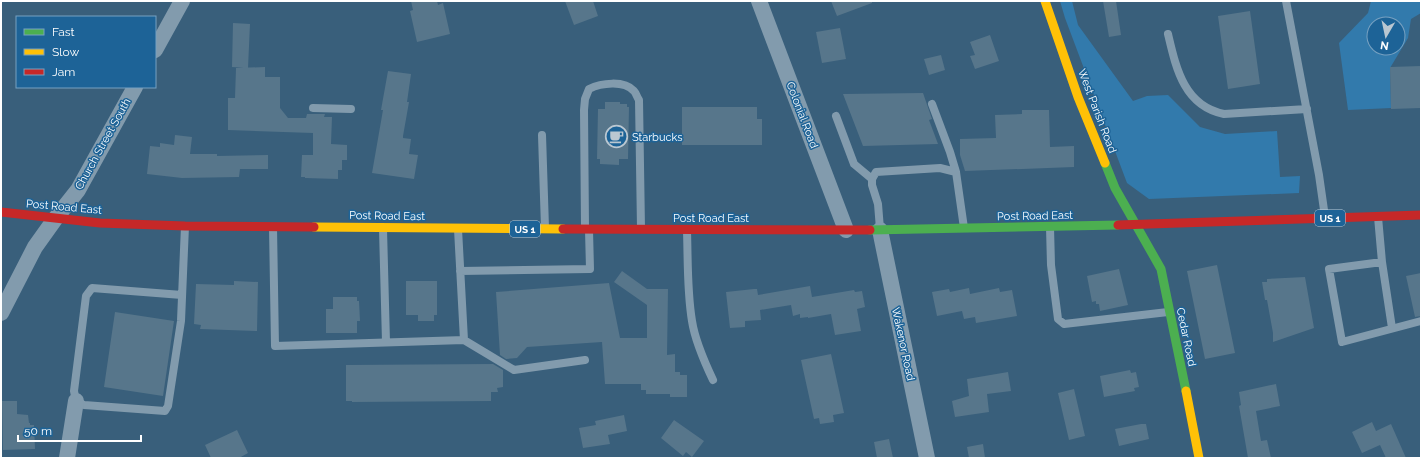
<svg xmlns="http://www.w3.org/2000/svg" width="1422" height="459" viewBox="0 0 1422 459" font-family="Raleway,sans-serif">
	<rect width="100%" height="100%" fill="#395f7b"/>
	<path fill="#327aac" fill-rule="evenodd" d="M1060 1H1072L1078 25 1133 101 1147 96 1168 95 1200 127 1225 134 1277 131 1280 177 1300 176 1299 193 1149 199 1127 183 1065 18Z
		M1371 1H1421V13L1411 19 1408 38 1390 68 1391 108 1348 110 1339 43 1368 13ZM1374 24H1398V48H1374Z"/>
	<path fill="#57768b" d="M411 1H437L438 5 443 3 450 34 417 42 410 11 413 10Z
		M565 1H593L598 16 574 25Z
		M831 1H872V3L837 16Z
		M1103 1H1116L1121 35 1109 37Z
		M1250 11 1260 84 1228 89 1218 16Z
		M233 23 250 24 248 68 232 67Z
		M840 28 846 59 822 63 816 32Z
		M990 35 999 61 975 69 970 56 975 55 970 42Z
		M941 55 945 70 929 75 924 59Z
		M1421 66V108L1391 109 1390 67Z
		M265 67V77H280V108L288 118H306L307 114H325L324 117H332L331 144 347 145V160H342V170H338V179L305 178V177H301L302 155H313V133L228 130V98H235L236 68Z
		M388 71 411 74 407 102H409L403 136V138L411 139 409 154 418 155 414 179 372 173 383 110H381Z
		M923 93 932 119 929 120 938 144 863 146 843 94Z
		M605 102H620V104H627V107H629L628 159H619V165L600 164V159H597L598 109H605Z
		M682 107H757V119H762V145H682Z
		M1022 110H1049L1050 147 1074 146V167L965 171 960 155V139L996 138 995 115 1022 114Z
		M175 135 192 137 190 154H217V156L268 155V169H240L239 177 182 178 147 174 150 146 160 147V143L174 145Z
		M1217 265 1235 353 1205 359 1187 271Z
		M1119 269 1128 305 1100 311 1099 304H1096V301L1092 302 1087 276Z
		M622 271 647 289H668L667 355 675 354V372H680V375H687V397H670V394H646V390H641V384H605L602 342 527 347 517 358 506 359 500 355 496 292 609 283 620 338H647V305L614 282Z
		M1421 273V316L1415 317 1406 276Z
		M1305 277 1314 328 1273 342V333L1267 300H1265L1262 282H1267V279Z
		M234 281 258 282 257 331 200 329 201 325 194 324 196 284 234 285Z
		M406 281H437V315H434V321H418V315H406Z
		M810 286 812 297 854 290 855 292 862 291 865 307 857 309 861 331 835 335 831 314 808 318V317L800 318V314L793 316 791 305 760 310 761 320 745 321V327L730 328 726 292 754 289H757L758 295Z
		M969 288 970 294 999 288 1000 292 1012 290 1017 316 976 323 975 317 964 319 962 311 937 316 932 292 949 289 950 292Z
		M333 297H357V301H359L360 321H357V333H326V309H333Z
		M115 312 174 321 163 396 104 387Z
		M831 354 844 413 833 415 834 422 820 424 819 418 814 419 801 360Z
		M493 364 503 370V387L497 388 498 392H491V401L352 402V401H346V365Z
		M1130 370 1131 373 1136 372 1139 387 1134 388 1135 391 1104 397 1100 376Z
		M1008 372 1011 391 987 394 989 412 955 417 952 401 969 396 967 379Z
		M1276 384 1280 406 1256 411 1261 441 1267 440 1271 458H1248L1239 406 1241 405 1239 392Z
		M1074 389 1085 436 1069 440 1058 393Z
		M2 401H17V414L28 415 29 423H30V425H34L35 449 3 450Z
		M624 415 627 431 608 435 610 444 583 448 579 428 596 425 595 421Z
		M674 420 704 441 692 457 686 452 683 456 661 438Z
		M1372 422 1376 431 1391 424 1406 458H1386L1380 445 1362 453 1352 432Z
		M1141 424H1146L1149 439 1119 446 1115 429Z
		M237 430 248 453 239 458H211L205 445Z
		M889 439 893 458H877L874 442Z
		M983 444 985 458H969L967 447Z"/>
	<g fill="none" stroke-linecap="round" stroke-linejoin="round">
		<path stroke="#829bad" stroke-width="8" d="M1286 1 1319 175 1325 217
			M1168 34C1176 68 1184 106 1224 114L1307 109
			M932 104 950 152 956 172
			M313 108 351 109
			M836 116 854 164 872 179
			M542 135 545 228
			M1378 217 1382 262 1392 328
			M273 227 275 346 464 340 458 229
			M1050 227 1051 265 1058 319 1064 324 1168 312
			M585 228 584 110 585 99 589 89C601 83 624 80 634 91 636 93 637 97 639 100L641 229
			M383 229 386 342
			M880 229 878 204 872 185V179L876 172 940 168 956 172 964 228
			M687 231C688 261 687 291 692 321 695 341 704 361 713 380
			M1382 262 1329 269 1342 342 1421 321
			M460 271 590 269 589 230
			M182 295 92 288 86 296 74 391 76 401 84 405 165 411 168 406 181 321 185 226
			M464 340 514 370 585 360"/>
		<path stroke="#829bad" stroke-width="16" d="M759 1 846 230
			M155 50 182 1
			M880 230 927 458
			M1 313 35 247 55 219 78 190 135 87
			M67 458 76 401"/>
		<path stroke="#4caf50" stroke-width="9" d="M1105 163 1115 188 1161 269 1186 391
			M870 230 1118 225"/>
		<path stroke="#ffc107" stroke-width="9" d="M1045 1 1078 97 1105 163
			M314 227 563 229
			M1186 391 1199 458"/>
		<path stroke="#c62828" stroke-width="9" d="M1 212 100 223 185 226 314 227
			M1118 225 1421 215
			M563 229 870 230"/>
	</g>
	<defs>
		<symbol id="cafe-ring" viewBox="-11 -11 22 22"><circle r="9.5" fill="#1d6397" stroke="#bac7d1" stroke-width="1.5"/><path d="M-5.5-4.5H6V0H3Q3 3.5 0 3.5H-2.5Q-5.5 3.5-5.5 0ZM3-3.2v2h1.7v-2ZM-6 4.5H4V6H-6Z" fill="#bac7d1"/></symbol>
	</defs>
	<g fill-rule="evenodd">
		<use href="#cafe-ring" x="604" y="124" width="25" height="25"/>
	</g>
	<g text-anchor="middle" dominant-baseline="central" stroke-width="3" stroke-linejoin="round" paint-order="stroke">
		<g fill="#1d6397" stroke="#bbd0e0" stroke-width="1">
			<rect x="1315" y="210" width="30" height="16" rx="3"/>
			<rect x="510" y="221" width="30" height="16" rx="3"/>
		</g>
		<g font-size="10" font-weight="bold" fill="#fff">
			<text x="1330" y="218">US 1</text>
			<text x="525" y="229">US 1</text>
		</g>
		<g font-size="11" fill="#fff" stroke="#1d6397">
			<text transform="translate(1097 111) rotate(69)">West Parish Road</text>
			<text transform="translate(802 115) rotate(69)">Colonial Road</text>
			<text transform="translate(103 144) rotate(-61)">Church Street South</text>
			<text transform="translate(64 207) rotate(5)">Post Road East</text>
			<text transform="translate(387 216) rotate(1)">Post Road East</text>
			<text transform="translate(1035 216) rotate(-1)">Post Road East</text>
			<text x="711" y="218">Post Road East</text>
			<text transform="translate(1186 337) rotate(78)">Cedar Road</text>
			<text transform="translate(903 344) rotate(78)">Wakenor Road</text>
		</g>
		<g font-size="11" fill="#fff" stroke="#1d6397" text-anchor="start">
			<text x="632" y="137">Starbucks</text>
		</g>
	</g>
	<rect width="1422" height="459" fill="none" stroke="#ffffff" stroke-width="4"/>
	<rect x="16" y="16" width="140" height="72" fill="#1d6397" stroke="#77a1c1"/>
	<rect x="24" y="29" width="20" height="6" fill="#4caf50" stroke="#77a1c1"/>
	<text x="52" y="36" font-size="12" fill="#ffffff">Fast</text>
	<rect x="24" y="49" width="20" height="6" fill="#ffc107" stroke="#77a1c1"/>
	<text x="52" y="56" font-size="12" fill="#ffffff">Slow</text>
	<rect x="24" y="69" width="20" height="6" fill="#c62828" stroke="#77a1c1"/>
	<text x="52" y="76" font-size="12" fill="#ffffff">Jam</text>
	<g transform="translate(1386 36) rotate(189)"><circle r="19" fill="#1d6397" stroke="#77a1c1"/>
	<path d="M0-3L7 15L0 10L-7 15Z" fill="#bac7d1"/>
	<text y="-6" font-size="11" font-weight="bold" text-anchor="middle" fill="#ffffff">N</text>
	</g>
	<path d="M18 435v6h123v-6" fill="none" stroke="#ffffff" stroke-width="2"/>
	<text x="24" y="435" font-size="12" fill="#ffffff" stroke="#1d6397" stroke-width="3" paint-order="stroke">50 m</text>
</svg>
